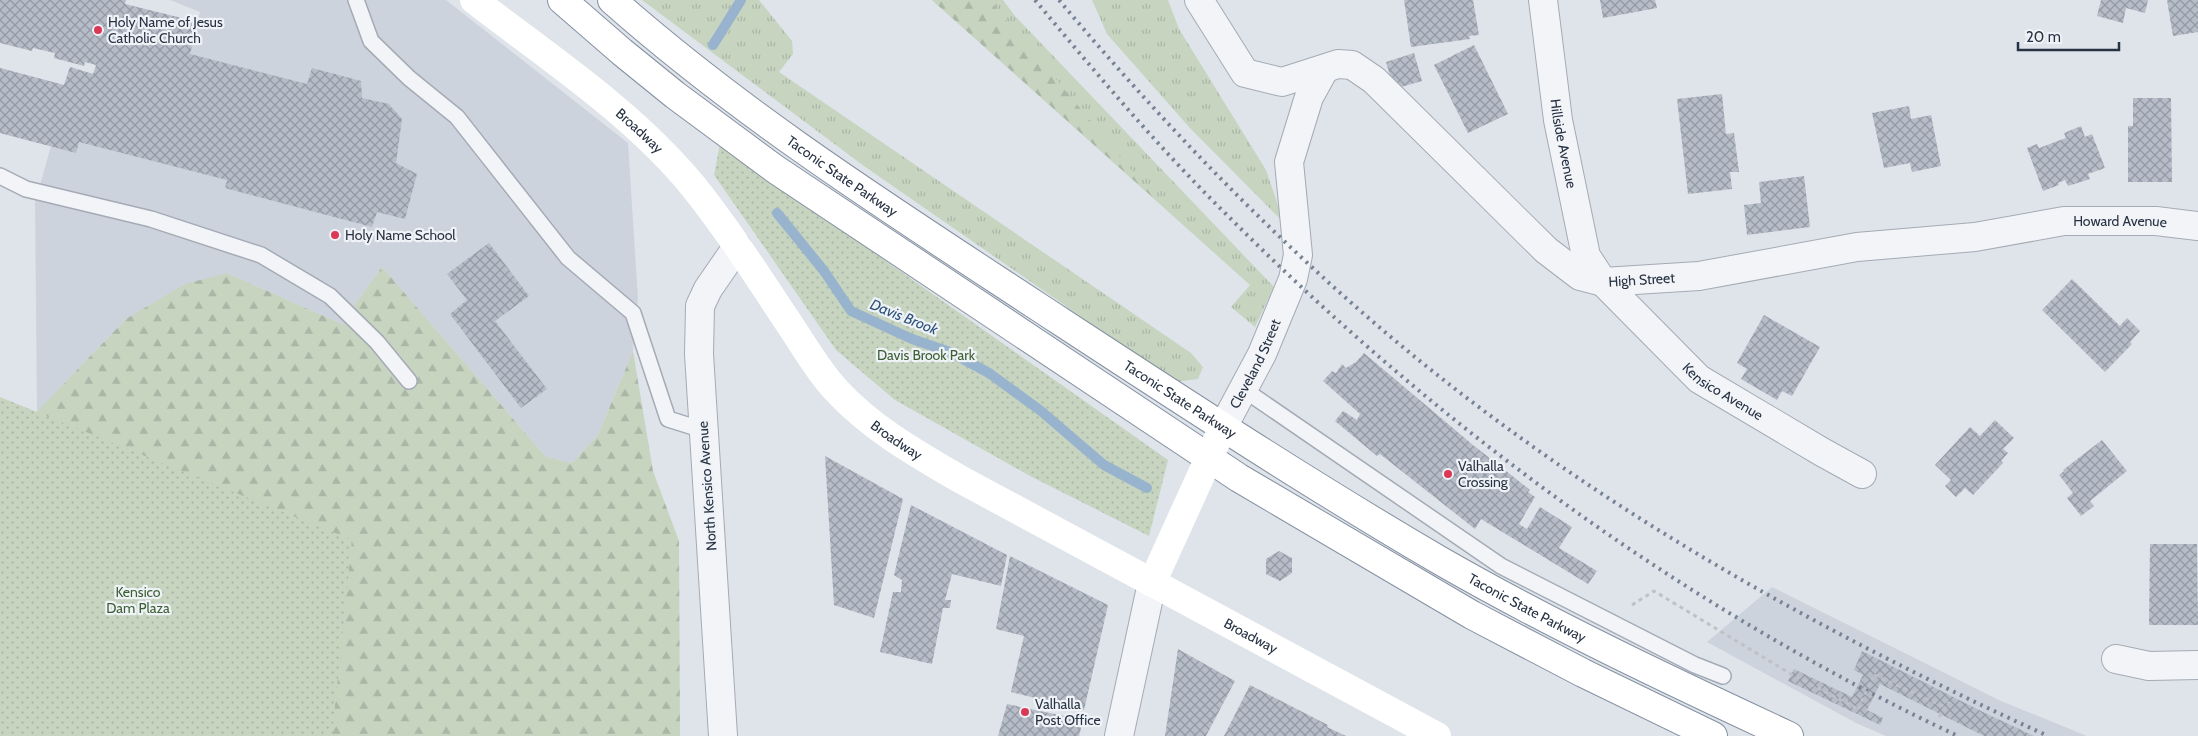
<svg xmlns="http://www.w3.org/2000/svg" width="2198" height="736" viewBox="0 0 2198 736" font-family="Cabin,sans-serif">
	<defs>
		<pattern id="grass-tufts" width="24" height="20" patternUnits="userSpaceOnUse" patternTransform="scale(1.25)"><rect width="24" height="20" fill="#c6d4c0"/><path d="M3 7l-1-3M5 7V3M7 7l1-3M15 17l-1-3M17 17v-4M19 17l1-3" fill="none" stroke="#aab6a6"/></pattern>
		<pattern id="forest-firs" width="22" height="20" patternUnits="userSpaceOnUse" patternTransform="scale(1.25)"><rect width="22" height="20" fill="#c6d4c0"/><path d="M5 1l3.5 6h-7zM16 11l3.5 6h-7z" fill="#aab6a6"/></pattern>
		<pattern id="park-dots" width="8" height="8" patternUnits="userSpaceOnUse" patternTransform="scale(1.25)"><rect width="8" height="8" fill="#c6d4c0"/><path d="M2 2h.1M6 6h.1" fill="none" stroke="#aab6a6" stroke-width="1.8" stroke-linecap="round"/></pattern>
		<pattern id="building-cross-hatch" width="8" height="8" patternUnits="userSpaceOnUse" patternTransform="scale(1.25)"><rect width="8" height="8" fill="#b6bdc8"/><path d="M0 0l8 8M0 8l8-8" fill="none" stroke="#949aa4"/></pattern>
	</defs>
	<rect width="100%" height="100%" fill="#dfe4ea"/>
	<path fill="#cdd3dc" d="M170 0H446L628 143 638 299 633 351 598 435 572 463 546 457 382 267 356 303 344 325 227 273 126 319 37 412 35 203 51 146 0 133V68L64 85 70 67 93 74 190 54 200 12Z
		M1772 587 2001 701 2087 736H1886L1856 723 1707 642Z"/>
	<path fill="url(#grass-tufts)" d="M642 0H759L792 41 793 54 779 72 1191 353 1203 367 1198 379 1175 382 864 166Z
		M932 0H1003L1015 16 1274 287 1255 327 1231 307 1250 285Z
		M1092 0H1168L1179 29 1266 170 1284 223 1189 127 1107 34Z"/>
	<path fill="url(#forest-firs)" d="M932 0H990L1158 202Z
		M382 267 546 457 572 463 598 435 633 351 653 471 679 541 680 736H0V450L126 319 185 284 227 273 344 325 356 303Z"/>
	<path fill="url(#park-dots)" d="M720 144 1168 460 1149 536 1032 477 895 400 836 350 714 175Z
		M0 397 352 540 332 736H0Z"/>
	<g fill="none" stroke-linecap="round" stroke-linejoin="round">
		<path stroke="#97b3cd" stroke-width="10" d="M713 45 741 0
			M777 213 824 271 851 311 912 339 950 352 989 373 1041 411 1104 465 1147 488"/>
	</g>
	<path fill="url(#building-cross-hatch)" d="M0 0H126L125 4 198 22 190 54 307 84 312 68 361 81 362 98 389 104 402 119 396 163 417 174 405 219 377 212 372 227 225 188 227 180 79 142 76 153 0 133V68L64 85 70 67 93 74 96 65 85 62 84 66 54 58 55 53 33 48 32 51 0 43Z
		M1404 0H1473L1479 35 1469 36 1470 39 1411 47Z
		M1600 0H1655L1657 8 1603 18Z
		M2101 0H2148L2145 13 2126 8 2123 23 2097 16Z
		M2167 0H2198V32L2173 36Z
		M1474 45 1508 114 1468 133 1434 65Z
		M1414 53 1422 81 1394 89 1386 62Z
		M1722 94 1726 134 1734 133 1739 172H1730L1732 189 1688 194 1677 99Z
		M2133 98H2171L2172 182H2128V126H2133Z
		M1909 106 1911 119 1931 115 1941 166 1912 172 1910 163 1884 168 1872 113Z
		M2081 126 2085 137 2092 134 2105 168 2088 174 2090 179 2068 186 2065 180 2058 183 2059 185 2043 191 2027 148 2037 144 2039 148 2066 138 2064 133Z
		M1804 176 1810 227 1747 235 1744 205 1761 203 1759 182Z
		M489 243 529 296 495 321 547 389 521 408 450 314 467 300 447 274Z
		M2072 279 2120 326 2127 318 2140 331 2130 342 2132 344 2105 372 2042 310Z
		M1764 315 1820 347 1792 396 1782 391 1777 400 1741 379 1747 369 1737 363Z
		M1364 353 1473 445 1530 490 1528 492 1535 497 1519 524 1527 529 1540 507 1572 527 1559 548 1597 571 1588 584 1481 519 1475 529 1380 454 1377 456 1335 421 1343 411 1357 420 1360 414 1323 381 1332 371 1336 373 1342 364 1346 368 1356 362Z
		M1995 420 2014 438 2003 449 2008 453 2001 461 2003 463 1973 495 1965 488 1956 497 1945 486 1951 480 1935 465 1970 427 1980 436Z
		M2102 440 2127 471 2090 501 2094 506 2081 516 2067 498 2073 493 2059 475 2064 471 2063 470Z
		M825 456 903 499 874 618 834 605Z
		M911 505 1007 555 1001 586 952 574 945 600H951L950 608H943L932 664 880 652 893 592H901L902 580 894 575Z
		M2150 544H2197L2198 625H2149Z
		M1279 551 1292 558V573L1280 581 1266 574V559Z
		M1010 556 1108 605 1084 710 1011 692 1024 636 996 629Z
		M1178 649 1235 681 1206 736H1165Z
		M1862 651 1983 712 2034 736H1984L1880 684 1867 710 1883 718 1880 725 1788 681 1794 669 1852 697 1863 675 1854 670Z
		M1250 685 1328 725 1327 727 1346 736H1224Z
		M1007 704 1083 720 1079 736H998Z"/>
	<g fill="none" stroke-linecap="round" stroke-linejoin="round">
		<defs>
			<path id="lane" d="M356 0 371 41 409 78 457 117 568 258 633 313 668 419 703 430
				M0 176 26 189 151 219 261 255 330 296 377 342 409 381
				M1243 389 1501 566 1695 665 1723 676"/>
			<g id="street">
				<path id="s1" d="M1199 0 1245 73 1282 82 1338 64 1352 65 1374 80 1546 250 1580 276 1603 282 1699 276 1857 247 1975 237 2064 221H2156L2198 226"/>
				<path id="s2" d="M1543 0 1558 120 1586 256 1603 282 1699 379 1822 452 1862 474"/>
				<path id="s3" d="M1223 427 1262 354 1293 279 1298 255 1289 162 1309 97 1324 70"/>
				<path d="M2116 659 2149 666 2198 665"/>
				<path d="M723 736 699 354 700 306 708 289 737 247"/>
				<path d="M1119 736 1152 583"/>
			</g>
			<g id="highway">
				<path d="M562 0 622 52 675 95 775 169 1239 478 1472 615 1583 673 1713 736"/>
				<path id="s5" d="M612 0C743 116 891 210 1037 306 1170 393 1302 480 1439 560 1552 625 1671 681 1789 736"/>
			</g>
		</defs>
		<use href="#lane" stroke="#a4abb5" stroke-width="18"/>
		<use href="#street" stroke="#a4abb5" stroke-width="30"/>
		<use href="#highway" stroke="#8591a2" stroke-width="30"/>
		<path stroke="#bdc2c9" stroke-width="3" stroke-dasharray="4 4" stroke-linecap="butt" d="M1632 605 1654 591 1791 674 1858 709
			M1874 675 1945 707
			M1939 717 1949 702"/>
		<use href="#lane" stroke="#f2f4f8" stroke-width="15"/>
		<use href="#street" stroke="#f2f4f8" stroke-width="28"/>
		<g stroke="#fff" stroke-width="28">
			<path id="s4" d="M474 0C549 58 632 112 693 186 729 231 760 280 792 328 806 349 819 372 836 390 871 428 915 453 958 478L1437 736"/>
			<path d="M1152 583 1223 427"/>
		</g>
		<use href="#highway" stroke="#fff" stroke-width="28"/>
		<path stroke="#778395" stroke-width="4" stroke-dasharray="2.5 5" stroke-linecap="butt" d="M1035 0C1096 73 1158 147 1226 214 1438 427 1685 608 1958 736
			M1059 0C1153 112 1254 218 1364 314 1567 491 1804 625 2048 736"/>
		<path stroke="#bdc2c9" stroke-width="3" stroke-dasharray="4 4" stroke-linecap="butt" d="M1858 709 1874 675"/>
	</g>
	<g fill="#da3956" stroke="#eff3f7" stroke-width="2">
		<circle cx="98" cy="30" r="5"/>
		<circle cx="335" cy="235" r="5"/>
		<circle cx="1448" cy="474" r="5"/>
		<circle cx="1025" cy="712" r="5"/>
	</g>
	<g text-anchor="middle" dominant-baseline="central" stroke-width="4.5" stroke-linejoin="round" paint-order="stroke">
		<g font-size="14" fill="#273243" stroke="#eff3f7" text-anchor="start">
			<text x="108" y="22">Holy Name of Jesus<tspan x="108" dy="16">Catholic Church</tspan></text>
			<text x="345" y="235">Holy Name School</text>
			<text x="1458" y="466">Valhalla<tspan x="1458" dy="16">Crossing</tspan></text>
			<text x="1035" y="704">Valhalla<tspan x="1035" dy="16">Post Office</tspan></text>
		</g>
		<g font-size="14" fill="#273243" stroke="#eff3f7">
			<text stroke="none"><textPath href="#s4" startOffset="211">Broadway</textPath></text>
			<text stroke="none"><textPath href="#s2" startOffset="145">Hillside Avenue</textPath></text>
			<text stroke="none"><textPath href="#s5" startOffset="290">Taconic State Parkway</textPath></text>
			<text stroke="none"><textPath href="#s1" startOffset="1054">Howard Avenue</textPath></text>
			<text stroke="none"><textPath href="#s1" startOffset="571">High Street</textPath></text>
			<text stroke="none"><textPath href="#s3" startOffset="71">Cleveland Street</textPath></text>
			<text stroke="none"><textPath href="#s2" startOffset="454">Kensico Avenue</textPath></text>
			<text stroke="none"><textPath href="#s5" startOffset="695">Taconic State Parkway</textPath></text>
			<text stroke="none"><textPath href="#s4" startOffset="616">Broadway</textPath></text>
			<text transform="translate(707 486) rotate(-94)">North Kensico Avenue</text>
			<text stroke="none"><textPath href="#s5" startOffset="1100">Taconic State Parkway</textPath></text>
			<text stroke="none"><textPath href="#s4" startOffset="1021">Broadway</textPath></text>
		</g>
		<g font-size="14" fill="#3c5f33" stroke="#eff3f7">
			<text x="926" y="355">Davis Brook Park</text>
			<text x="138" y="592">Kensico<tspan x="138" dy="16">Dam Plaza</tspan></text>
		</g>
		<g font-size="15" font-style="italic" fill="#2d527a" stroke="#eff3f7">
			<text transform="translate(904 317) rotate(22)">Davis Brook</text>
		</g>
	</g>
	<path d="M2018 42v8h101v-8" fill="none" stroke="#273243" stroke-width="2.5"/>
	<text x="2026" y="42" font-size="15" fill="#273243" stroke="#eff3f7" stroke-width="4" paint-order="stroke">20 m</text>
</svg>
